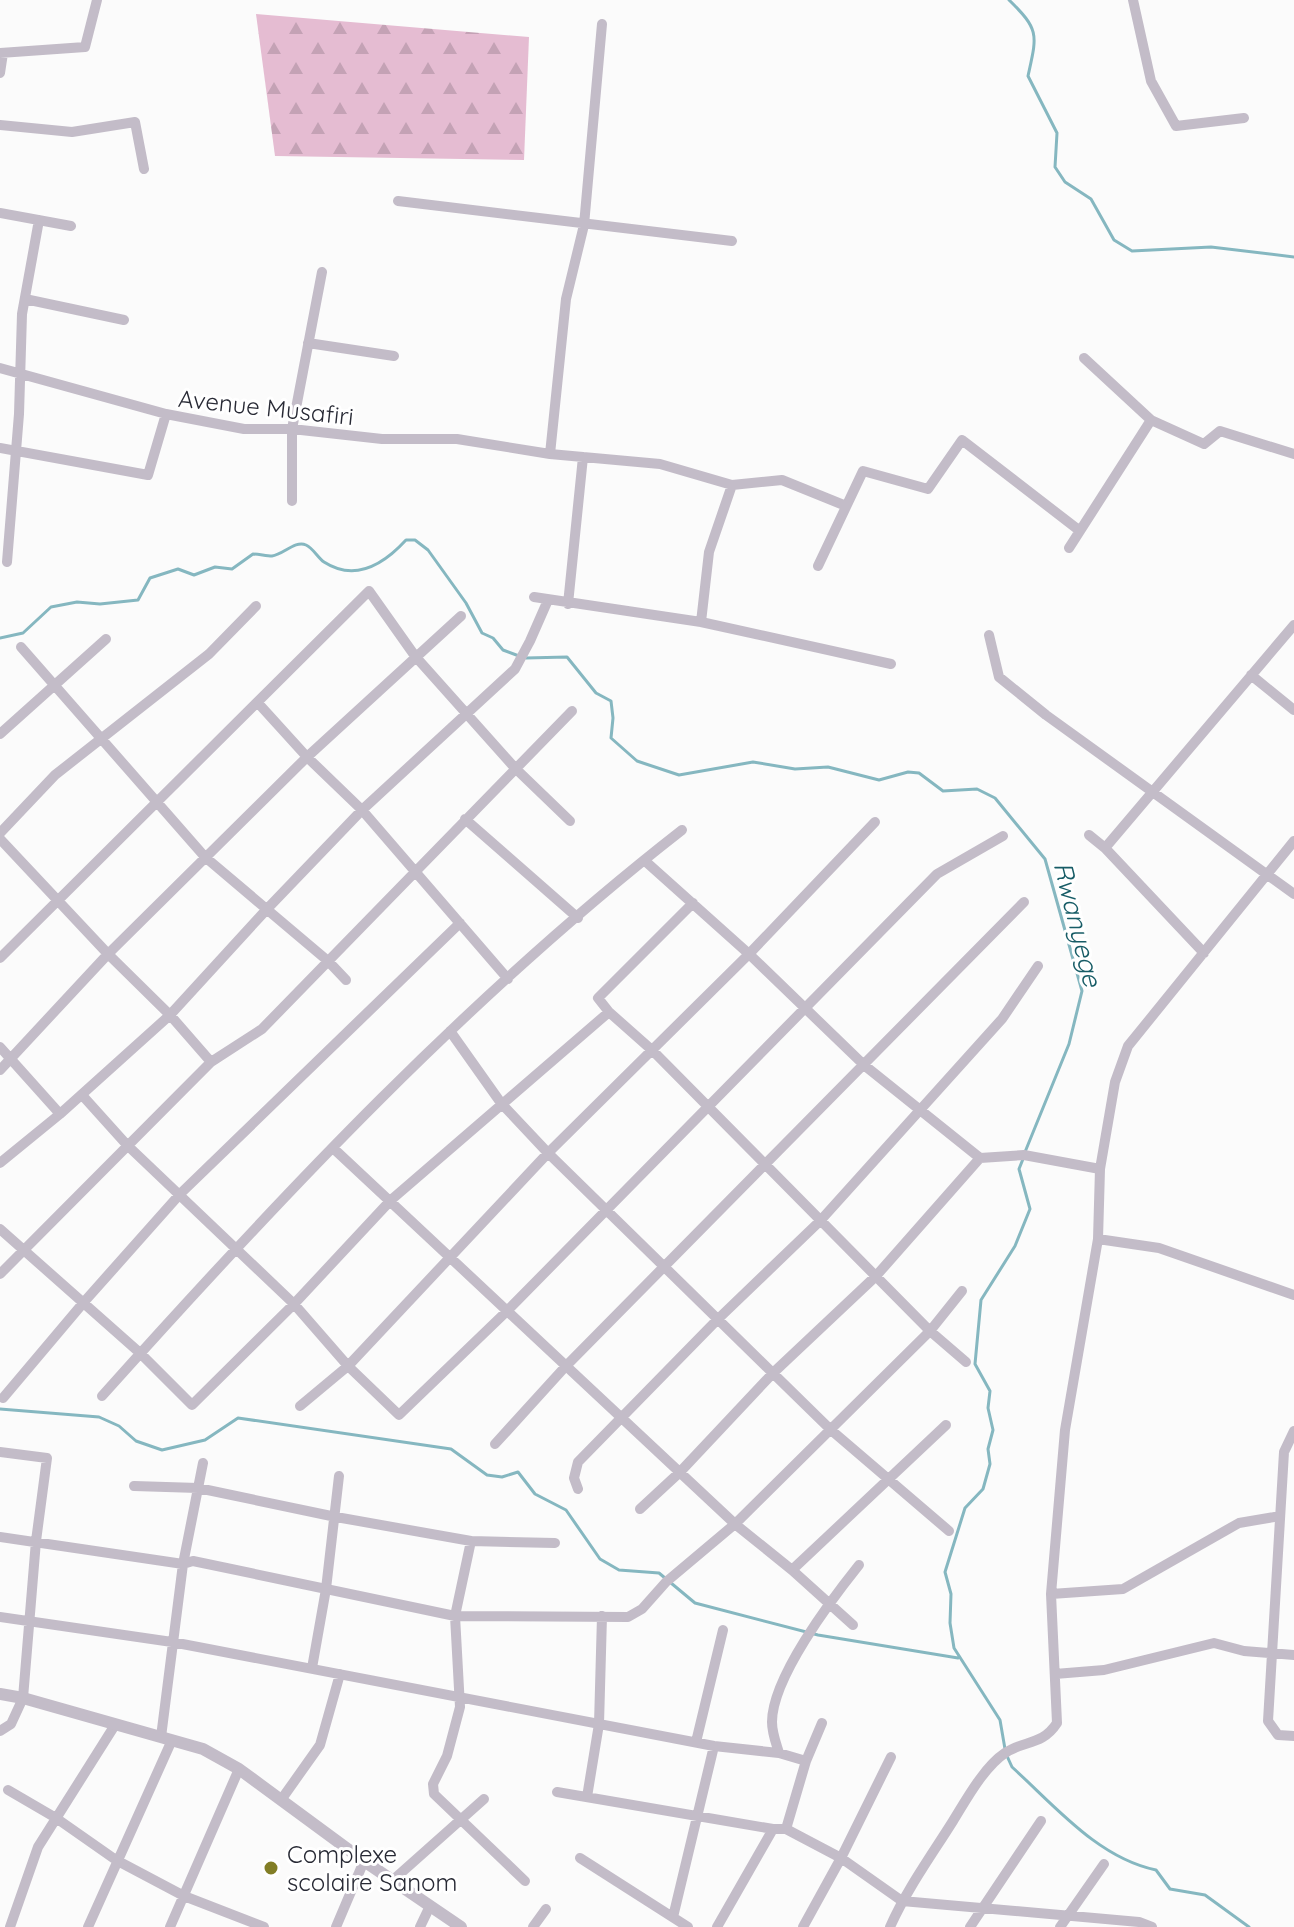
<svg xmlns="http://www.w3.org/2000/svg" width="1294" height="1927" viewBox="0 0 1294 1927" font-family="Quicksand,sans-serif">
	<defs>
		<pattern id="forest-firs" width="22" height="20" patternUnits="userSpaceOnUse" patternTransform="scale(2)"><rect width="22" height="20" fill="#e5bcd2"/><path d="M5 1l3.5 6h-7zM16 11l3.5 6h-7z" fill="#c4a2b5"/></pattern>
	</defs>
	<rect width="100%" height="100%" fill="#fbfbfb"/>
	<path fill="url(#forest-firs)" d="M256 14 529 37 524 160 275 156Z"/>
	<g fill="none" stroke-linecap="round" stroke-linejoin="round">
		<path stroke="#85b7c0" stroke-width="3" d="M1009 0C1040 30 1037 35 1028 76L1057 133 1055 167 1065 182 1091 199 1114 240 1132 251 1211 247 1294 257
			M0 638 23 633 51 607 77 602 100 604 138 600 150 578 178 569 194 575 215 567 232 569 253 554C259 554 266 556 272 556 283 555 295 540 306 545 313 548 318 558 324 562 355 582 384 564 406 540H415L428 550 466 603 482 633 493 638 503 650 519 656
			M526 658 567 657 596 693 611 701 613 718 611 738 637 761 679 775 753 762 795 769 828 767 879 780 908 772 919 773 943 791 977 789 995 798 1045 859 1082 991 1069 1044 1025 1152
			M0 1409 99 1417 119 1426 136 1441 162 1450 205 1440 238 1418 451 1449 487 1475 502 1477 518 1472 535 1494 566 1510 600 1559 619 1570 659 1573 665 1578
			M671 1583 695 1603 818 1635 958 1658
			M1005 1749 1000 1720 954 1648 950 1623 951 1594 945 1572 965 1508 983 1489 990 1464 988 1449 993 1430 988 1408 990 1391 975 1364 981 1300 1015 1246 1030 1209 1019 1169 1023 1159
			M1007 1756 1012 1767C1055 1806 1098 1858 1156 1870L1170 1889 1205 1895 1249 1927"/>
		<path stroke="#c3bcc8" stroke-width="10" d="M1133 0 1151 81 1176 126 1244 118
			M0 53 85 47 97 0
			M0 73 3 53
			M0 125 72 132 135 122 144 169
			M398 201 732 241
			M0 213 71 226
			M25 299 124 320
			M308 343 394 356
			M1084 358 1151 420 1204 444 1220 431 1294 454
			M0 368 166 414
			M0 448 148 475 166 414 244 429H292L382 439H457L550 454 660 464 732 485 782 480 846 506
			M550 454 566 299 584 225 602 24
			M292 501V429L322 272
			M1069 548 1151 420
			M7 562 19 414 22 314 39 220
			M818 566 863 471 928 489 962 440 1080 531
			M534 597 701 622 891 664
			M568 604 583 457
			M701 622 709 552 732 485
			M989 635 999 677 1046 715 1294 894
			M21 647 205 857 328 961 346 980
			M1251 675 1294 710
			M258 703 307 757 362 810 508 979
			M0 734 106 639
			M465 819 578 918
			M0 833 55 775 209 654 256 606
			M1089 835 1105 848 1204 953
			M0 839 108 954 170 1015 211 1062
			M1105 848 1294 625
			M644 860 749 954 864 1065 980 1158 1024 1155 1100 1169
			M693 903 598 998 609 1012 653 1051 930 1331 966 1362
			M0 958 369 591 415 656 515 768 570 821
			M450 1031 501 1103 548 1153 831 1430 949 1531
			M0 1047 60 1114
			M0 1070 108 954 307 757 461 616
			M82 1095 127 1145 294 1304 348 1366 399 1415 507 1311 937 874 1003 836
			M333 1148 735 1524 792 1570 853 1625
			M0 1163 60 1114 170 1015 267 909 362 810 515 669 530 641 548 600
			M0 1229 140 1353 192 1405 294 1304 391 1200 609 1012
			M1098 1239 1159 1248 1294 1295
			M0 1274 211 1062 262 1029 572 711
			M102 1396C282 1195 469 996 682 830
			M3 1398 84 1302 180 1194 460 923
			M300 1406 348 1366 548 1153 749 954 875 822
			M1294 1431 1284 1452 1268 1721 1278 1735 1294 1736
			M495 1444 565 1367 1024 902
			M0 1452 47 1458 36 1541 23 1698 11 1724 0 1731
			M134 1486 198 1488 336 1517 471 1541 555 1543
			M578 1489 574 1478 578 1462 717 1320 820 1221 1002 1019 1038 966
			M640 1509 680 1472 773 1373 876 1276 980 1158
			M0 1537 183 1564 193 1561 455 1616 628 1617 642 1609 666 1582 735 1524 930 1331 962 1291
			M471 1541 455 1616 460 1707 447 1756 433 1784 434 1794 525 1881
			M792 1570 946 1425
			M1051 1594 1123 1589 1239 1523 1280 1516
			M0 1617 172 1642 714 1746 779 1753 806 1761
			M312 1668 326 1589 339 1476
			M1055 1674 1104 1670 1214 1643 1244 1651 1294 1655
			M161 1737 183 1564 203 1463
			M696 1742 723 1630
			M779 1753C776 1743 772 1733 772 1722 772 1678 831 1600 859 1565
			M8 1790 56 1818 116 1860 184 1896 264 1927
			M557 1792 773 1829H786L841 1858 902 1901 1139 1922 1152 1927
			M587 1797 599 1724 602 1616
			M281 1800 320 1745 340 1674
			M786 1829 806 1761 822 1723
			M580 1858 688 1927
			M393 1880 484 1799
			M673 1917 714 1746
			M10 1927 38 1847 115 1725
			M88 1927 172 1740
			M170 1927 239 1769
			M336 1927 364 1861
			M420 1927 430 1906
			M533 1927 546 1909
			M717 1927 773 1829
			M803 1927 841 1858 891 1757
			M890 1927C907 1889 931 1856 953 1821 966 1800 984 1767 1005 1753 1024 1740 1042 1746 1057 1723L1051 1594 1065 1430 1098 1239 1100 1169 1115 1082 1128 1046 1294 841
			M970 1927 1041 1821
			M1060 1927 1104 1864"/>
		<path stroke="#c3bcc8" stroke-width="12" d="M0 1694 23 1698 203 1749 239 1769 364 1861 461 1927"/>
	</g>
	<circle fill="#827e26" stroke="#fff" stroke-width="3" cx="271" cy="1868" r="8"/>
	<g text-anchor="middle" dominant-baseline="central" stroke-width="6" stroke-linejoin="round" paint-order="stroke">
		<g font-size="24" fill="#282a35" stroke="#fff">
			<text transform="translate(266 407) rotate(6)">Avenue Musafiri</text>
		</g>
		<g font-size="24" fill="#282a35" stroke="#fff" text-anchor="start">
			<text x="287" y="1854">Complexe<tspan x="287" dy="28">scolaire Sanom</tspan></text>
		</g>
		<g font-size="26" font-style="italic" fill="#175c66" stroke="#fff">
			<text transform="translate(1078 924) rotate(76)">Rwanyege</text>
		</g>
	</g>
</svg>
